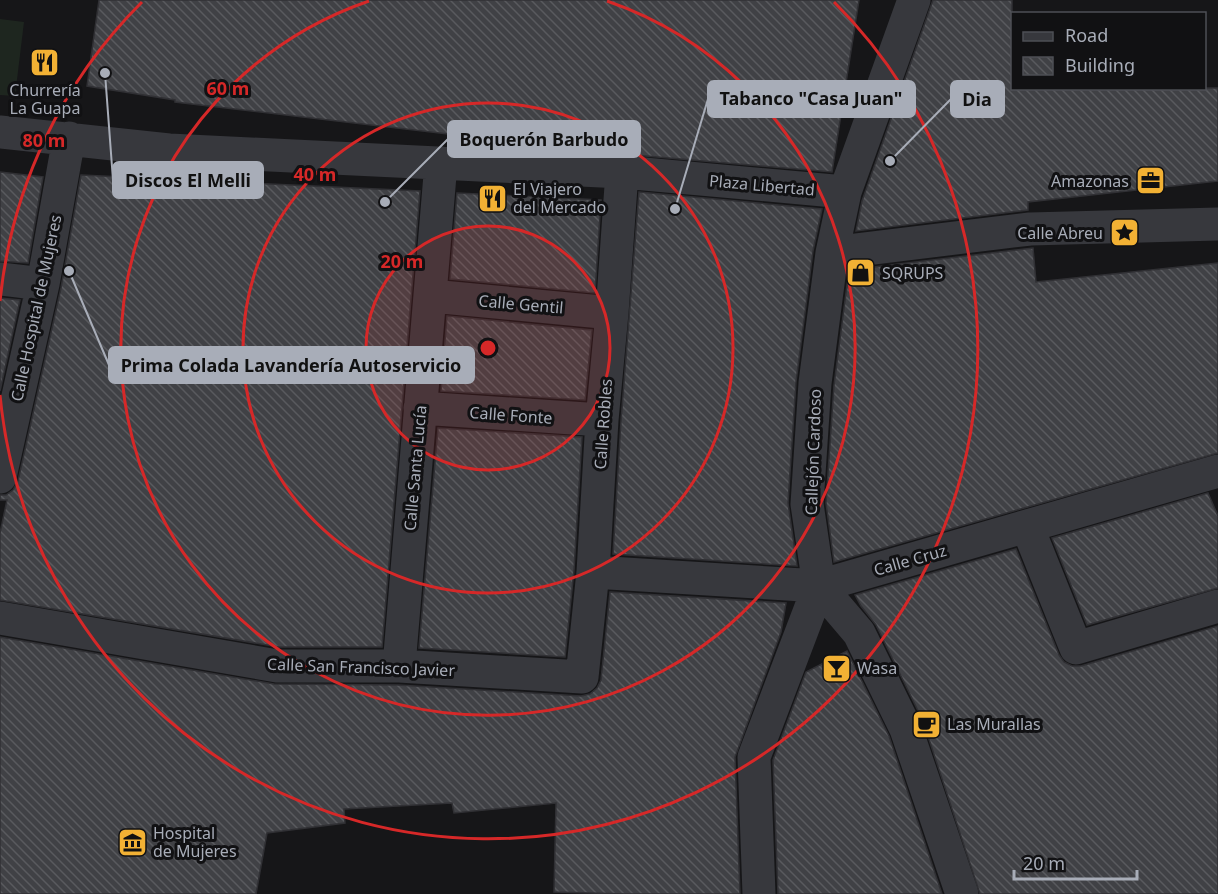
<svg xmlns="http://www.w3.org/2000/svg" width="1218" height="894" viewBox="0 0 1218 894" font-family="'Noto Sans',sans-serif">
	<defs>
		<pattern id="building-back-hatch" width="6" height="6" patternUnits="userSpaceOnUse" patternTransform="scale(1.5)"><rect width="6" height="6" fill="#404145"/><path d="M-1 5l2 2M0 0l6 6M5-1l2 2" fill="none" stroke="#595a5e"/></pattern>
	</defs>
	<rect width="100%" height="100%" fill="#161618"/>
	<path fill="#1e261f" d="M0 19 24 22 15 96 0 95Z"/>
	<path fill="url(#building-back-hatch)" stroke="#303034" stroke-width="1.5" d="M99 0H859L832 172 611 153 175 102V100L87 86Z
		M933 0H1012V88H1218V181L1028 202V210L856 231 862 201Z
		M0 172 43 177 28 263 0 261Z
		M81 175 420 191 382 647H279L0 600V533L7 500H0V495H6L13 490 18 481 61 288Z
		M639 192 822 209 813 251 796 382 788 503 797 566 613 554 621 421Z
		M457 193 601 200 595 293 450 279Z
		M1033 248 1036 282 1218 263V453L834 562 826 503 834 385 849 270Z
		M0 298 20 300 0 391Z
		M447 316 592 330 585 400 441 391Z
		M438 428 582 437 574 570 565 657 419 648Z
		M1208 493 1218 516V588L1087 625 1052 538Z
		M1016 549 1059 655 1064 662 1072 666H1081L1218 626V894H980L923 721 876 625 861 606 855 595Z
		M610 592 786 603 781 632 735 757 740 894H625L554 892 556 803 454 813 452 803 344 809 345 823 267 833 256 894H0V637L274 684 398 685 581 696 590 694 597 688 601 680Z
		M847 651 889 736 942 894H778L773 760 806 672Z"/>
	<g fill="none" stroke-linecap="round" stroke-linejoin="round">
		<path stroke="#37383d" stroke-width="33" d="M914 0 845 192 832 253 815 383 807 504 819 586 859 633 906 729 962 894
			M0 132 169 150 622 172 845 192
			M832 253 1030 229 1218 224
			M0 279 43 284
			M431 296 612 313
			M420 408 602 420
			M0 477 43 284 69 138
			M1027 526 1076 648 1218 606
			M593 572 819 586 1218 471
			M0 618 277 666H399L582 677 593 572 602 420 612 313 622 172
			M399 666 441 163
			M759 894 754 757 819 586"/>
	</g>
	<circle cx="488" cy="348" r="122" fill="#d62828" fill-opacity=".12"/>
	<g fill="none" stroke="#d62828" stroke-width="3">
		<circle cx="488" cy="348" r="122"/>
		<circle cx="488" cy="348" r="245"/>
		<path d="M607 1A367 367 0 1 1 369 1"/>
		<path d="M0 301A490 490 0 0 1 142 2M834 2A490 490 0 1 1 0 395"/>
	</g>
	<defs>
		<symbol id="restaurant-square" viewBox="-11 -11 22 22"><rect x="-9" y="-9" width="18" height="18" rx="4" fill="#f2b134" stroke="#111113"/><path d="M-5-6h1v4h1v-4h1v4h1v-4h1v5L-1.5 .5V6h-2V.5L-5-1ZM5-6V6H3V1.5H1.5Q1.5-4 5-6Z" fill="#111"/></symbol>
		<symbol id="office-square" viewBox="-11 -11 22 22"><rect x="-9" y="-9" width="18" height="18" rx="4" fill="#f2b134" stroke="#111113"/><path d="M-6-3h4V-5.5h4V-3h4V5H-6ZM-1-4.5V-3h2v-1.5ZM-6 0V1H6V0Z" fill="#111"/></symbol>
		<symbol id="sight-square" viewBox="-11 -11 22 22"><rect x="-9" y="-9" width="18" height="18" rx="4" fill="#f2b134" stroke="#111113"/><path d="M0-6L1.8-2.2L6-1.7L2.9 1.2L3.7 5.4L0 3.3L-3.7 5.4L-2.9 1.2L-6-1.7L-1.8-2.2Z" fill="#111"/></symbol>
		<symbol id="shop-square" viewBox="-11 -11 22 22"><rect x="-9" y="-9" width="18" height="18" rx="4" fill="#f2b134" stroke="#111113"/><path d="M-5-2.5h2.3a2.7 3.5 0 0 1 5.4 0H5L5.5 6h-11ZM-1.5-2.5h3a1.5 2.3 0 0 0-3 0Z" fill="#111"/></symbol>
		<symbol id="bar-square" viewBox="-11 -11 22 22"><rect x="-9" y="-9" width="18" height="18" rx="4" fill="#f2b134" stroke="#111113"/><path d="M-6-5H6L.8 .8V4.5H3.5V6h-7V4.5H-.8V.8Z" fill="#111"/></symbol>
		<symbol id="cafe-square" viewBox="-11 -11 22 22"><rect x="-9" y="-9" width="18" height="18" rx="4" fill="#f2b134" stroke="#111113"/><path d="M-5.5-4.5H6V0H3Q3 3.5 0 3.5H-2.5Q-5.5 3.5-5.5 0ZM3-3.2v2h1.7v-2ZM-6 4.5H4V6H-6Z" fill="#111"/></symbol>
		<symbol id="museum-square" viewBox="-11 -11 22 22"><rect x="-9" y="-9" width="18" height="18" rx="4" fill="#f2b134" stroke="#111113"/><path d="M0-6L6-3V-2H-6V-3ZM-5-1h2V3h-2ZM-1-1h2V3h-2ZM3-1h2V3H3ZM-6 4H6V6H-6Z" fill="#111"/></symbol>
	</defs>
	<g fill-rule="evenodd">
		<use href="#restaurant-square" x="28" y="46" width="33" height="33"/>
		<use href="#office-square" x="1134" y="164" width="33" height="33"/>
		<use href="#restaurant-square" x="476" y="182" width="33" height="33"/>
		<use href="#sight-square" x="1108" y="216" width="33" height="33"/>
		<use href="#shop-square" x="844" y="256" width="33" height="33"/>
		<use href="#bar-square" x="820" y="652" width="33" height="33"/>
		<use href="#cafe-square" x="910" y="708" width="33" height="33"/>
		<use href="#museum-square" x="116" y="826" width="33" height="33"/>
	</g>
	<g text-anchor="middle" dominant-baseline="central" stroke-width="6" stroke-linejoin="round" paint-order="stroke">
		<g font-size="16" fill="#a8adb8" stroke="#111113" text-anchor="start">
			<text x="45" y="90" text-anchor="middle">Churrería<tspan x="45" dy="18">La Guapa</tspan></text>
			<text x="1129" y="181" text-anchor="end">Amazonas</text>
			<text x="513" y="189">El Viajero<tspan x="513" dy="18">del Mercado</tspan></text>
			<text x="1103" y="233" text-anchor="end">Calle Abreu</text>
			<text x="882" y="273">SQRUPS</text>
			<text x="857" y="668">Wasa</text>
			<text x="947" y="724">Las Murallas</text>
			<text x="153" y="833">Hospital<tspan x="153" dy="18">de Mujeres</tspan></text>
		</g>
		<g font-size="16" fill="#a8adb8" stroke="#111113">
			<text transform="translate(762 185) rotate(5)">Plaza Libertad</text>
			<text transform="translate(521 304) rotate(5)">Calle Gentil</text>
			<text transform="translate(36 308) rotate(-78)">Calle Hospital de Mujeres</text>
			<text transform="translate(511 415) rotate(4)">Calle Fonte</text>
			<text transform="translate(603 424) rotate(-86)">Calle Robles</text>
			<text transform="translate(813 452) rotate(-88)">Callejón Cardoso</text>
			<text transform="translate(415 468) rotate(-85)">Calle Santa Lucía</text>
			<text transform="translate(910 560) rotate(-16)">Calle Cruz</text>
			<text transform="translate(361 667) rotate(2)">Calle San Francisco Javier</text>
		</g>
	</g>
	<circle cx="488" cy="348" r="9" fill="#d62828" stroke="#111113" stroke-width="3"/>
	<g font-size="18" text-anchor="middle" font-weight="bold" fill="#d62828" stroke="#111113" stroke-width="6" stroke-linejoin="round" paint-order="stroke">
		<text x="228" y="95">60 m</text>
		<text x="44" y="147">80 m</text>
		<text x="315" y="181">40 m</text>
		<text x="402" y="268">20 m</text>
	</g>
	<path fill="none" stroke="#a8adb8" stroke-width="2" d="M675 209L708 99M890 161L951 99M385 202L448 139M105 73L113 180M69 271L109 365"/>
	<g fill="#a8adb8" stroke="#111113" stroke-width="2">
		<circle cx="675" cy="209" r="6"/>
		<circle cx="890" cy="161" r="6"/>
		<circle cx="385" cy="202" r="6"/>
		<circle cx="105" cy="73" r="6"/>
		<circle cx="69" cy="271" r="6"/>
	</g>
	<g fill="#a8adb8" stroke="#a8adb8" stroke-width="2">
		<rect x="708" y="81" width="207" height="36" rx="6"/>
		<rect x="951" y="81" width="53" height="36" rx="6"/>
		<rect x="448" y="121" width="192" height="36" rx="6"/>
		<rect x="113" y="162" width="150" height="36" rx="6"/>
		<rect x="109" y="347" width="365" height="36" rx="6"/>
	</g>
	<g font-size="18" text-anchor="middle" font-weight="bold" fill="#111">
		<text x="811" y="105">Tabanco "Casa Juan"</text>
		<text x="977" y="106">Dia</text>
		<text x="544" y="146">Boquerón Barbudo</text>
		<text x="188" y="187">Discos El Melli</text>
		<text x="291" y="372">Prima Colada Lavandería Autoservicio</text>
	</g>
	<rect x="1011" y="12" width="195" height="78" fill="#111113" stroke="#4d4f55" stroke-width="1.5"/>
	<rect x="1023" y="32" width="30" height="9" fill="#37383d" stroke="#4d4f55" stroke-width="1.5"/>
	<text x="1065" y="42" font-size="18" fill="#a8adb8">Road</text>
	<rect x="1023" y="57" width="30" height="18" fill="url(#building-back-hatch)" stroke="#4d4f55" stroke-width="1.5"/>
	<text x="1065" y="72" font-size="18" fill="#a8adb8">Building</text>
	<path d="M1014 870v9h123v-9" fill="none" stroke="#a8adb8" stroke-width="3"/>
	<text x="1023" y="870" font-size="18" fill="#a8adb8" stroke="#111113" stroke-width="4.5" paint-order="stroke">20 m</text>
</svg>
